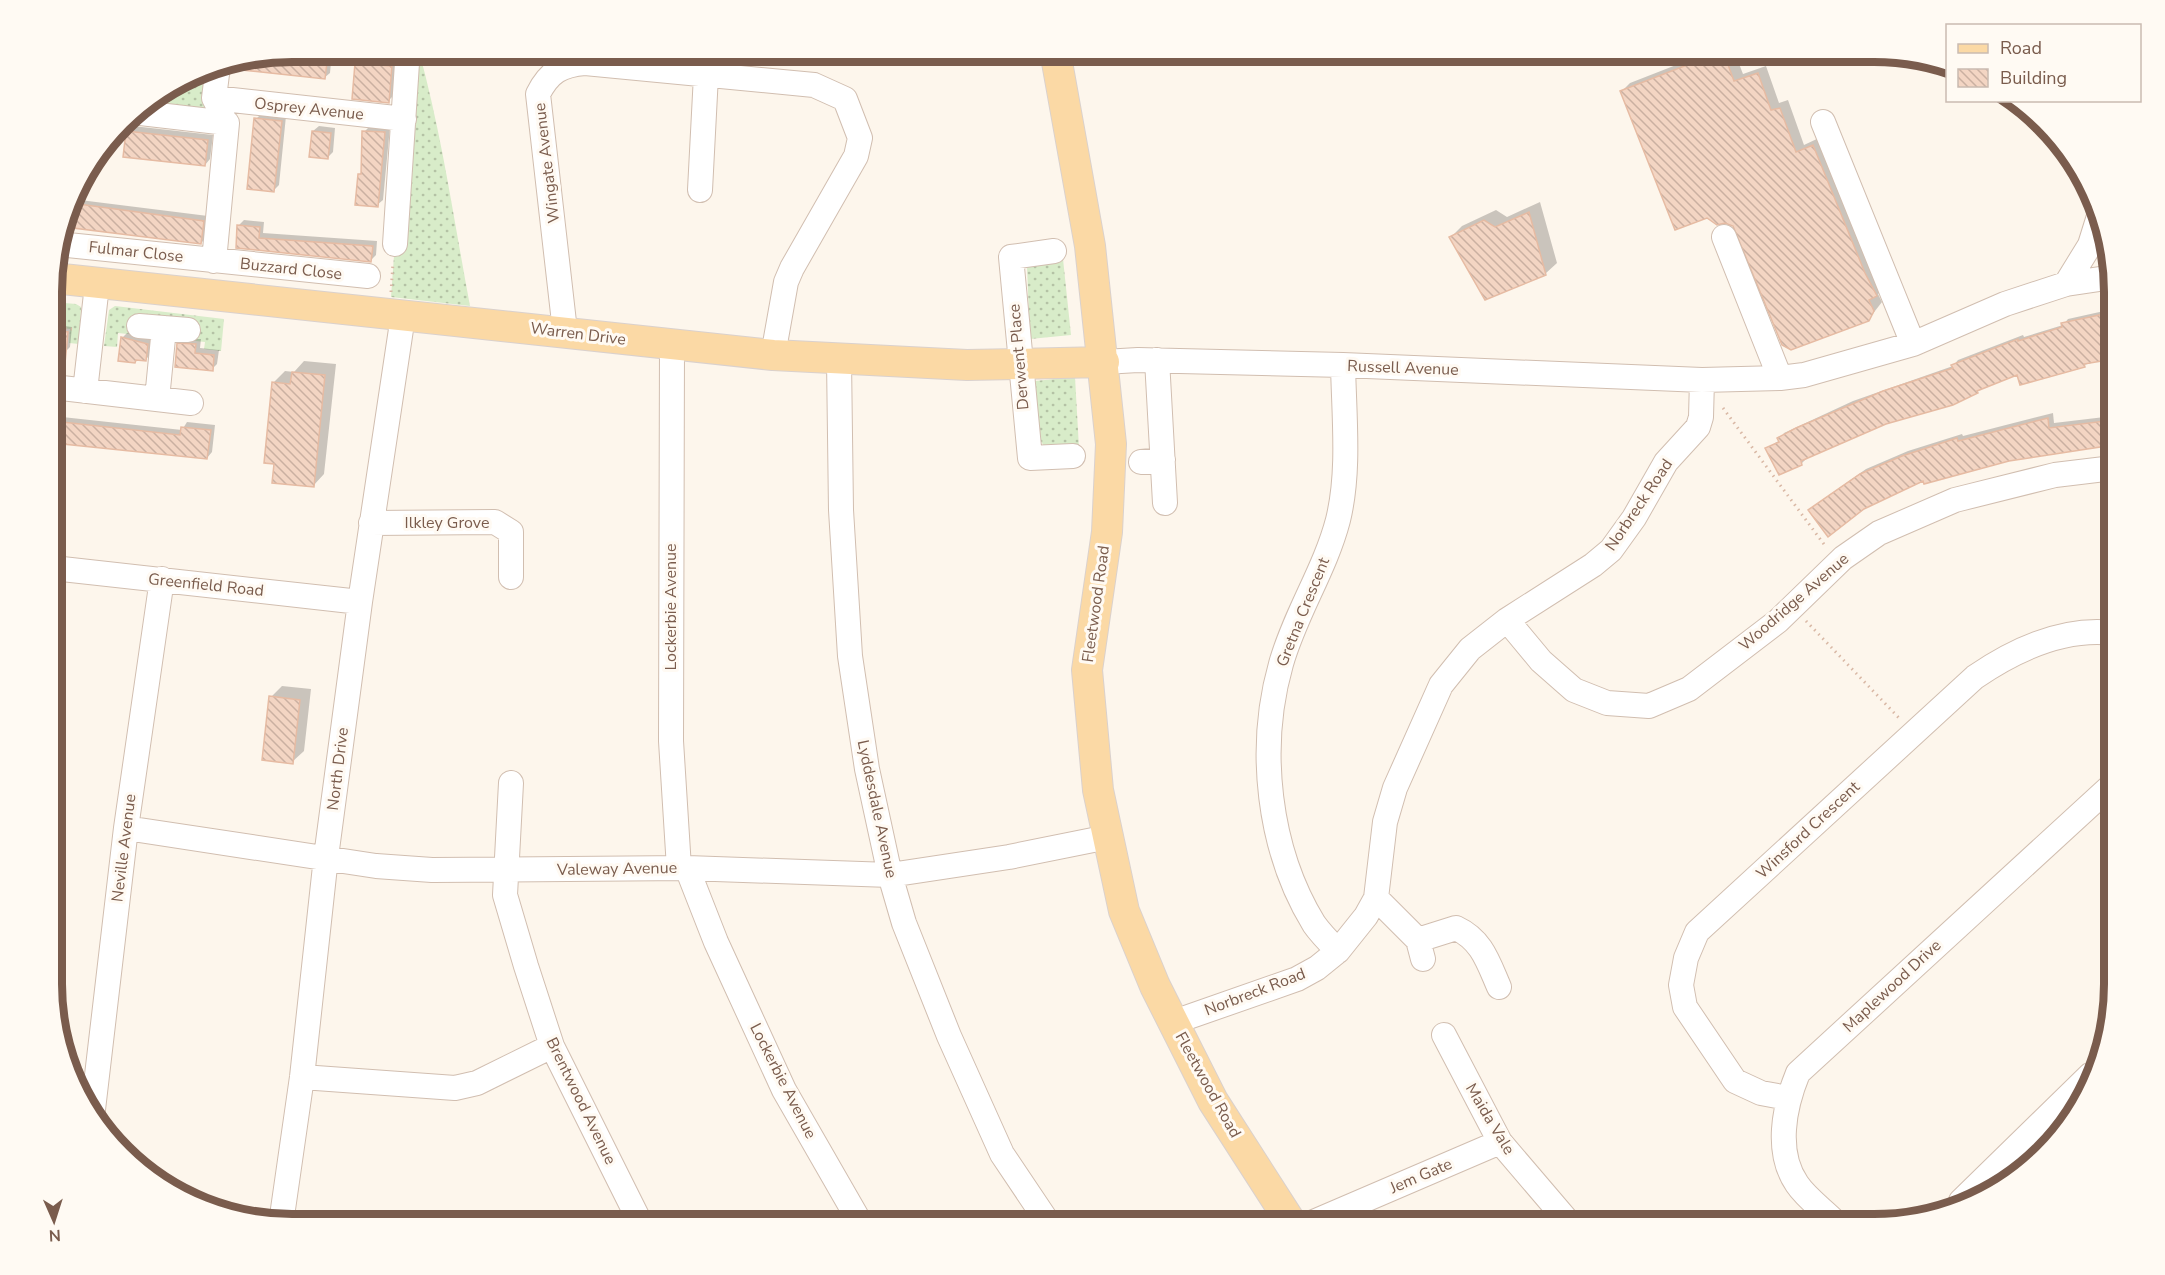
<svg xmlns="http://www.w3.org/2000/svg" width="2165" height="1275" viewBox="0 0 2165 1275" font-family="'Nunito Sans',sans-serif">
	<defs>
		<pattern id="grass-dots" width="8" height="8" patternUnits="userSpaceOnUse" patternTransform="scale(1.5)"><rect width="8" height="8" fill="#d8ecc9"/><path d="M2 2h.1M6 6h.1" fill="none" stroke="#b4c2a5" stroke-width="1.8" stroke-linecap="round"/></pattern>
		<pattern id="building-back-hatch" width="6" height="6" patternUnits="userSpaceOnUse" patternTransform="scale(1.5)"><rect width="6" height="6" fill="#f3d5c3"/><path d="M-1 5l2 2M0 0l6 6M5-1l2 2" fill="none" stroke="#cab0a1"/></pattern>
	</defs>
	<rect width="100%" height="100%" fill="#fdf6ec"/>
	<path fill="url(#grass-dots)" d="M403 51H419C442 135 454 221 470 306L391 297 404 119Z
		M211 67 206 114 140 107 200 69Z
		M1063 259 1071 335 1030 339 1027 267Z
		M53 302 76 304 81 307 79 344 69 343 70 329 53 327Z
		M115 306 224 319 221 351 204 349 205 342 118 333 117 347 104 346 109 310Z
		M1075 377 1079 448 1046 449 1040 440 1035 381Z"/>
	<path fill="#0003" d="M292 51H332L330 73 324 78 233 67 232 63Z
		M357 51H386L385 60 397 61 393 96 388 101Z
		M1712 51H1734L1743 74 1766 66 1779 103 1788 100 1804 145 1821 137 1885 287 1878 294 1882 302 1868 320 1734 225 1622 91 1630 83Z
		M261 114 286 116 279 185 274 190 256 119Z
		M133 126 213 135 210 159 205 165 128 132Z
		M319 126 335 128 333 152 328 157 313 131Z
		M369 127H390L383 200 377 205 359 175 362 172 364 132Z
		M72 199 208 216 206 238 201 243 64 226Z
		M1540 202 1557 263 1545 274 1451 237 1462 226 1496 210 1507 217Z
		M244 220 264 222 263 233 377 241 376 255 370 261 237 247 238 226Z
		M2113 309V357L2084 365 2017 373 1981 387 1977 392 1886 423 1807 458 1801 464 1767 448 1780 440 1784 433 1853 401 1953 366 1958 360 2023 335 2024 337 2063 325 2068 319Z
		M56 325 72 327 70 347 65 352 53 351V328Z
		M127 333 153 340 151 354 146 359 138 358 135 362 122 338Z
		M184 339H201L200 348 219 350 217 364 212 369 178 344Z
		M304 361 336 364 324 474 313 486 274 382 285 371 294 372Z
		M2053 413 2054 423 2113 416V444L2065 451V448L1815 505 1866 469 1908 451 1962 434 1963 436Z
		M53 416 182 430 187 422 215 425 212 452 207 458 53 440Z
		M282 686 311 689 304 751 292 762 271 697Z"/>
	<path fill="url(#building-back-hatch)" stroke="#e6bba3" stroke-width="1.5" d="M292 51 328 54 325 79 232 69V63Z
		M356 51H382L380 65 392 66 389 103 352 99Z
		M1723 51 1734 81 1758 73 1771 110 1780 108 1796 152 1813 145 1865 273 1877 296 1869 300 1874 311 1869 321 1791 350 1782 345 1733 226 1725 223 1717 225 1707 218 1675 230 1620 91Z
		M254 118 282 121 274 192 247 189Z
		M126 131 208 140 205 166 123 157Z
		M312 131 331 133 328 159 309 157Z
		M362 131 385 132 378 207 355 205 358 174H361Z
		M71 203 204 221 201 244 65 227Z
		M1529 212 1546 275 1485 300 1449 237 1484 220 1495 227Z
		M237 225 260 227 259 238 373 246 371 262 236 248Z
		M2109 313 2113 335V359L2084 364 2085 367 2020 385 2017 375 1977 391 1978 393 1953 405 1886 424 1801 461 1802 465 1779 475 1765 448 1779 442 1777 438 1796 428 1883 391 1953 368 1951 365 2018 339V341L2062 327 2061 323Z
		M53 330 68 332 64 374 53 373Z
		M121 337 148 344 146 361 136 360 135 363 118 361Z
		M177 343 196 344 195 353 214 355 213 371 175 367Z
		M292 372 325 375 314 487 272 483 274 464 264 463 272 382 290 384Z
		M2048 418 2049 428 2113 420V445L2009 461 1924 484 1923 481 1864 509 1828 537 1808 510 1860 474 1902 456 1957 438 1958 441Z
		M53 421 180 435 181 427 211 430 207 459 53 443Z
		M269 696 300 700 293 764 262 760Z"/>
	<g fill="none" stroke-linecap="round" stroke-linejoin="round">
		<defs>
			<path id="minor" d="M218 66 214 98 222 113
				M214 98 404 119
				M132 112 227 123
				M1823 122 1913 344
				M700 190 706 75
				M1724 237 1780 378
				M58 244 368 276
				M395 244 407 63 404 51
				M1054 251 1011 257 1030 458 1073 456
				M214 261 227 123
				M2066 284 2090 245 2100 213
				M139 326 188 330
				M565 331 538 94C549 72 561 65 585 63L814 85 845 99 860 138 856 156 792 268 786 282 773 355
				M672 345 671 741 679 868
				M839 360 841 510 850 656 867 769 890 875 904 923 949 1036 1002 1154 1049 1224
				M1157 360 1165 503
				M1104 362 1138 360 1343 365 1702 380 1780 378 1804 375 1913 344 2005 304 2066 284 2113 277
				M53 387 191 403
				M85 391 97 285
				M157 399 164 328
				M1141 462 1163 460
				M371 523 495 522 511 532V577
				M53 568 360 602
				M1507 620 1541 661 1574 690 1607 703 1649 706 1689 689 1778 621 1843 558 1879 533 1955 500 2055 475 2113 468
				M511 783 505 895 526 966 552 1046 641 1224
				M126 828 376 866 432 870 687 868 890 875 1009 857 1108 837
				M687 868 716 942 784 1090 861 1224
				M1376 898 1418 940 1423 959
				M1418 940 1456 928C1482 940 1488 962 1499 987
				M1338 951C1330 943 1321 934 1314 924 1268 849 1257 748 1281 664 1295 614 1325 570 1338 520 1350 471 1344 416 1343 365
				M1174 1022 1297 979 1317 968 1338 951 1366 916 1376 898 1385 822 1395 788 1441 685 1470 649 1507 620 1593 565 1611 550 1634 518 1666 462 1698 427 1701 417 1702 380
				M1444 1035 1500 1142 1570 1224
				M302 1077 455 1088 477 1083 552 1046
				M1788 1098 1761 1093 1735 1081 1685 1007 1681 985 1686 958 1697 932 1975 677C2016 649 2063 627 2113 633
				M92 1118 126 828 162 579
				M1961 1201 2090 1075
				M281 1223 302 1077 326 857 360 602 403 316
				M1309 1224 1500 1142
				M1837 1224C1825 1211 1807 1199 1797 1184 1775 1152 1784 1107 1798 1073L2113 784"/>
			<path id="major" d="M1055 51 1090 246 1111 444 1107 532 1087 670 1098 790 1124 911 1155 986 1213 1101 1292 1224
				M53 278 773 355 967 365 1104 362"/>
		</defs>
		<use href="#minor" stroke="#d1beb0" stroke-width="26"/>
		<use href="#major" stroke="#dad1cd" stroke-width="32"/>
		<path stroke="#d9b8a5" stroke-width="3" stroke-dasharray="1.5 4.5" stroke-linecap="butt" d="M391 292 393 263
			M53 327 72 329
			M1723 408 1826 547
			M1806 621 1899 718"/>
		<use href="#minor" stroke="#fff" stroke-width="24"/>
		<use href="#major" stroke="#fbd9a5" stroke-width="30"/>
	</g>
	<g text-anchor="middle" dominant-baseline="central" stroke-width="6" stroke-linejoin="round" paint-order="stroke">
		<g font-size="16" fill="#7a5c4d" stroke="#fffaf3">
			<text transform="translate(309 109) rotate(6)">Osprey Avenue</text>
			<text transform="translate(547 163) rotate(-97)">Wingate Avenue</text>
			<text transform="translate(136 252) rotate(6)">Fulmar Close</text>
			<text transform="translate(291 269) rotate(6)">Buzzard Close</text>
			<text transform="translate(578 334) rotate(7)">Warren Drive</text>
			<text transform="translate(1019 357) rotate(-95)">Derwent Place</text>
			<text transform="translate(1403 368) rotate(2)">Russell Avenue</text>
			<text transform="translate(1639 505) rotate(-56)">Norbreck Road</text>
			<text x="447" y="523">Ilkley Grove</text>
			<text transform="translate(206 585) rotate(6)">Greenfield Road</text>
			<text transform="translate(1794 602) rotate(-41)">Woodridge Avenue</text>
			<text transform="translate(1096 604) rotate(-82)">Fleetwood Road</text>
			<text transform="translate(671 607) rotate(-90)">Lockerbie Avenue</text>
			<text transform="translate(1303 612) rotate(-68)">Gretna Crescent</text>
			<text transform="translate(338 769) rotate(-83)">North Drive</text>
			<text transform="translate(877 809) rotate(78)">Lyddesdale Avenue</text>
			<text transform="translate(1808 830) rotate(-43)">Winsford Crescent</text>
			<text transform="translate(124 848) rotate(-83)">Neville Avenue</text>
			<text transform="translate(617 869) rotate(-1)">Valeway Avenue</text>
			<text transform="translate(1892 986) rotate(-43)">Maplewood Drive</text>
			<text transform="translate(1255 992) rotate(-21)">Norbreck Road</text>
			<text transform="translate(783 1081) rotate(63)">Lockerbie Avenue</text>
			<text transform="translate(1208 1085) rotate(61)">Fleetwood Road</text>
			<text transform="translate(581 1101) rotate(64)">Brentwood Avenue</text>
			<text transform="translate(1490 1119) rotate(59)">Maida Vale</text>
			<text transform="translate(1421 1176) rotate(-23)">Jem Gate</text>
		</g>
	</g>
	<path d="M0 0H2165V1275H0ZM292 62H1874A230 230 0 0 1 2104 292V984A230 230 0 0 1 1874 1214H292A230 230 0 0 1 62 984V292A230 230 0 0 1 292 62Z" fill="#fffaf3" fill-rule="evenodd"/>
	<path fill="none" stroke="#7a5c4d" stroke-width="8" d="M292 62H1874A230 230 0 0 1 2104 292V984A230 230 0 0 1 1874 1214H292A230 230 0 0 1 62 984V292A230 230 0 0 1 292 62Z"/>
	<rect x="1946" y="24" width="195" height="78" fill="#fffaf3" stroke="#cabbb1" stroke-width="1.5"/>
	<rect x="1958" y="44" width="30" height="9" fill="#fbd9a5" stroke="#cabbb1" stroke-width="1.5"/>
	<text x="2000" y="54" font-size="18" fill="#7a5c4d">Road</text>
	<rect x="1958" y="69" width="30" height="18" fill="url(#building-back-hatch)" stroke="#cabbb1" stroke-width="1.5"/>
	<text x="2000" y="84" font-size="18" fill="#7a5c4d">Building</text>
	<g transform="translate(54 1221) rotate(177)" stroke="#fffaf3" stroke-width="4.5" paint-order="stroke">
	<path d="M0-4.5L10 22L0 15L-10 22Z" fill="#7a5c4d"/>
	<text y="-9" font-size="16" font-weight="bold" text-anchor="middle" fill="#7a5c4d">N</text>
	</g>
</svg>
